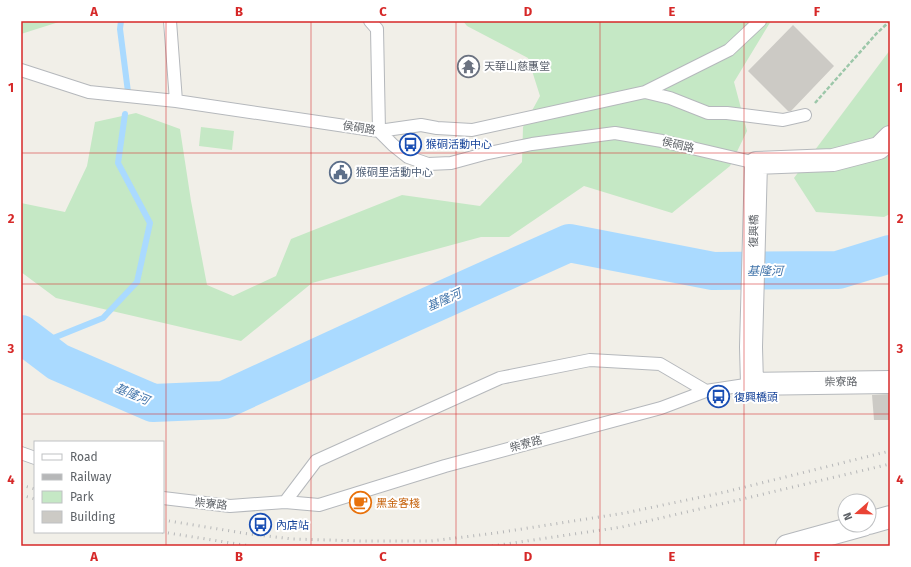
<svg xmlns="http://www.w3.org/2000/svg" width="911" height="567" viewBox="0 0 911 567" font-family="'Fira Sans','Noto Sans TC',sans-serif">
	<rect width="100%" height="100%" fill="#f1efe8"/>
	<path fill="#c5e8c5" d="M21 21H62L21 34Z
		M463 21H771L734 82 747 131 730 166 672 213 584 186 509 237H481L312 283 241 341 56 298 21 272V203L65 212 87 166 95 122 136 113 180 129 191 201 207 285 233 296 276 276 291 239 402 195 480 206 522 162 523 127 540 96 528 58 467 26Z
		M890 50V214L884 217 816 212 794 178Z
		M201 127 234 131 232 150 199 146Z"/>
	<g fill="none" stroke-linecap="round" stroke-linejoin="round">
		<path stroke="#aadaff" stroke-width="6" d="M121 21 120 29 128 92
			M36 345 103 318 137 282 150 223 118 163 125 114"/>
		<path stroke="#aadaff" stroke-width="38" d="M21 334 58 362 153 403 224 400 413 313 569 243 713 271 838 270 890 254"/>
	</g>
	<path fill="#cccac5" d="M793 25 834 66 791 111H788L748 71Z
		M890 394V420H874L872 395Z"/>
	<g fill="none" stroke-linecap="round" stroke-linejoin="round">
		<defs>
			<path id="lane" d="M170 21 176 101
				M370 21 377 29 379 131 421 125 437 128 472 130 645 92 729 50 760 21
				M21 70 89 92 176 101 379 131 393 145 408 157 428 164 451 163 484 154 532 144 615 133 662 141 756 163
				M645 92 670 98 708 113H727L783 120 805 115
				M21 453 35 458
				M163 498 230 506 285 502 319 505 445 466 661 408 706 391 752 384
				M285 502 316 461 500 378 590 360 660 364 706 391"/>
			<path id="street" d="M890 137 879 148 833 160 756 163 751 347 752 384 890 382
				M869 523 890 517
				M787 546 863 525"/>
		</defs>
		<use href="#lane" stroke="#b5b8bc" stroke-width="14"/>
		<use href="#street" stroke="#b5b8bc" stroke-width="24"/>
		<path stroke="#9cc7a9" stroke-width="2.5" stroke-dasharray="4 2" stroke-linecap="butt" d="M815 103 876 34 890 21"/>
		<use href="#lane" stroke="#fff" stroke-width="12"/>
		<use href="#street" stroke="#fff" stroke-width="22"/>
		<path stroke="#b6b7b8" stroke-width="3" stroke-dasharray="1 5" stroke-linecap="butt" d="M21 485 35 489
			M21 495 35 499
			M163 520 249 534 293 539 363 541H431L496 533 625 513 725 492 890 451
			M162 532 250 546
			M492 546 622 527 751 497 890 464"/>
	</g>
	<path fill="none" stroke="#d62828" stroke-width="1" stroke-opacity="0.55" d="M166 21V546M311 21V546M456 21V546M600 21V546M744 21V546M21 153H890M21 284H890M21 414H890"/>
	<defs>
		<symbol id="temple-ring" viewBox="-11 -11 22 22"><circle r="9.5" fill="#fff" stroke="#6b7280" stroke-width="1.5"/><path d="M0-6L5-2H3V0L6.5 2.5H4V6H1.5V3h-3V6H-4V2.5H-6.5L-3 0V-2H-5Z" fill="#6b7280"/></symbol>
		<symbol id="bus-ring" viewBox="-11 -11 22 22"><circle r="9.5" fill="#fff" stroke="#1a4fb4" stroke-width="1.5"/><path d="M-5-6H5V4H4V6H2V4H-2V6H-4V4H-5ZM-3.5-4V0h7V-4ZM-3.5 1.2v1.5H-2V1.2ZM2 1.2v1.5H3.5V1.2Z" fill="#1a4fb4"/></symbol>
		<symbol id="civic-ring" viewBox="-11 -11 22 22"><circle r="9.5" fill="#fff" stroke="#5c6f8a" stroke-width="1.5"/><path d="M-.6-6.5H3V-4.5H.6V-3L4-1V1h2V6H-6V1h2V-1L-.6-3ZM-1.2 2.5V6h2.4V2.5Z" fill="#5c6f8a"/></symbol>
		<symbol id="cafe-ring" viewBox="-11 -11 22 22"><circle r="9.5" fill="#fff" stroke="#e8710a" stroke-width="1.5"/><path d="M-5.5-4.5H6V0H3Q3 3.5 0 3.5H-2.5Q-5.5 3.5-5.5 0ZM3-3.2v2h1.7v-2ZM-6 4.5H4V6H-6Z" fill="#e8710a"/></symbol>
	</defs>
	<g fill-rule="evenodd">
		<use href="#temple-ring" x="456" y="54" width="25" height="25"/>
		<use href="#bus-ring" x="398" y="132" width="25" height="25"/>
		<use href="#civic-ring" x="328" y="160" width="25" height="25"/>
		<use href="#bus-ring" x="706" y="384" width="25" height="25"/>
		<use href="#cafe-ring" x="348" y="490" width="25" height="25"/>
		<use href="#bus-ring" x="248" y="512" width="25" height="25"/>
	</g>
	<g text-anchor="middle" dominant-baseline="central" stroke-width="4" stroke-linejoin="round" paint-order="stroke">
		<g font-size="11" fill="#5b616d" stroke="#fff" text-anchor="start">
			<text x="484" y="66">天華山慈惠堂</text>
		</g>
		<g font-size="11" fill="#5f6368" stroke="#fff">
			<text transform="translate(359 128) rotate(9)">侯硐路</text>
			<text transform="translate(678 145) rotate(13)">侯硐路</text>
			<text transform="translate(754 231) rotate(-89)">復興橋</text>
			<text transform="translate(841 382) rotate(-1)">柴寮路</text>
			<text transform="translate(526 444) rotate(-15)">柴寮路</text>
			<text transform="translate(211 504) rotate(6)">柴寮路</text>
		</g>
		<g font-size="11" fill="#164399" stroke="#fff" text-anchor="start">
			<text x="426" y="144">猴硐活動中心</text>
			<text x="734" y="397">復興橋頭</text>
			<text x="276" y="525">內店站</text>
		</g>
		<g font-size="11" fill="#4e5e75" stroke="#fff" text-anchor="start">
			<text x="356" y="172">猴硐里活動中心</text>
		</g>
		<g font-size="11" fill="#c56008" stroke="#fff" text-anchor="start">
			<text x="376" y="503">黑金客棧</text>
		</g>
		<g font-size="12" font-style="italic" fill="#4174aa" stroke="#fff">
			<text x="765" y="271">基隆河</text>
			<text transform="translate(444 300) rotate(-24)">基隆河</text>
			<text transform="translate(132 394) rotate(23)">基隆河</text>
		</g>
	</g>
	<rect width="911" height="567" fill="none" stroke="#ffffff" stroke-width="44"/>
	<rect x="34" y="441" width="130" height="92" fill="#ffffff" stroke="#bfc1c3"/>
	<rect x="42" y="454" width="20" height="6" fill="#ffffff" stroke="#bfc1c3"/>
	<text x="70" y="461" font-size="12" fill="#5f6368">Road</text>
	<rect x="42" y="474" width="20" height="6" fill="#b6b7b8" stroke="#bfc1c3"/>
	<text x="70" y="481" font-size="12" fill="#5f6368">Railway</text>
	<rect x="42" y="491" width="20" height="12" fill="#c5e8c5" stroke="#bfc1c3"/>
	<text x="70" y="501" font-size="12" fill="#5f6368">Park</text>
	<rect x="42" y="511" width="20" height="12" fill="#cccac5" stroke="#bfc1c3"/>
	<text x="70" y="521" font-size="12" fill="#5f6368">Building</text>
	<g transform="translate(857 513) rotate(250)"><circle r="19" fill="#ffffff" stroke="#bfc1c3"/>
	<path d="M0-3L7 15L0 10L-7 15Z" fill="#ea4335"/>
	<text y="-6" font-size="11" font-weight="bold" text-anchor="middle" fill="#5f6368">N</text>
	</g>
	<rect x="22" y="22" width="867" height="523" fill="none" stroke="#d62828" stroke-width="1.5"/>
	<g font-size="13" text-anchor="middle" font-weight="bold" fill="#d62828">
		<text x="94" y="16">A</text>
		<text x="239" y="16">B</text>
		<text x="383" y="16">C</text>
		<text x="528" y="16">D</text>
		<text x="672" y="16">E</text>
		<text x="817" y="16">F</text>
		<text x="11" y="92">1</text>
		<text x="900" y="92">1</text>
		<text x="11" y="223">2</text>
		<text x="900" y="223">2</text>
		<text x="11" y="353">3</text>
		<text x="900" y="353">3</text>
		<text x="11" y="484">4</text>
		<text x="900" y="484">4</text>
		<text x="94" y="561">A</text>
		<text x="239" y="561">B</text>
		<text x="383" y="561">C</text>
		<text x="528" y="561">D</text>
		<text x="672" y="561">E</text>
		<text x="817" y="561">F</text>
	</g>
</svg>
